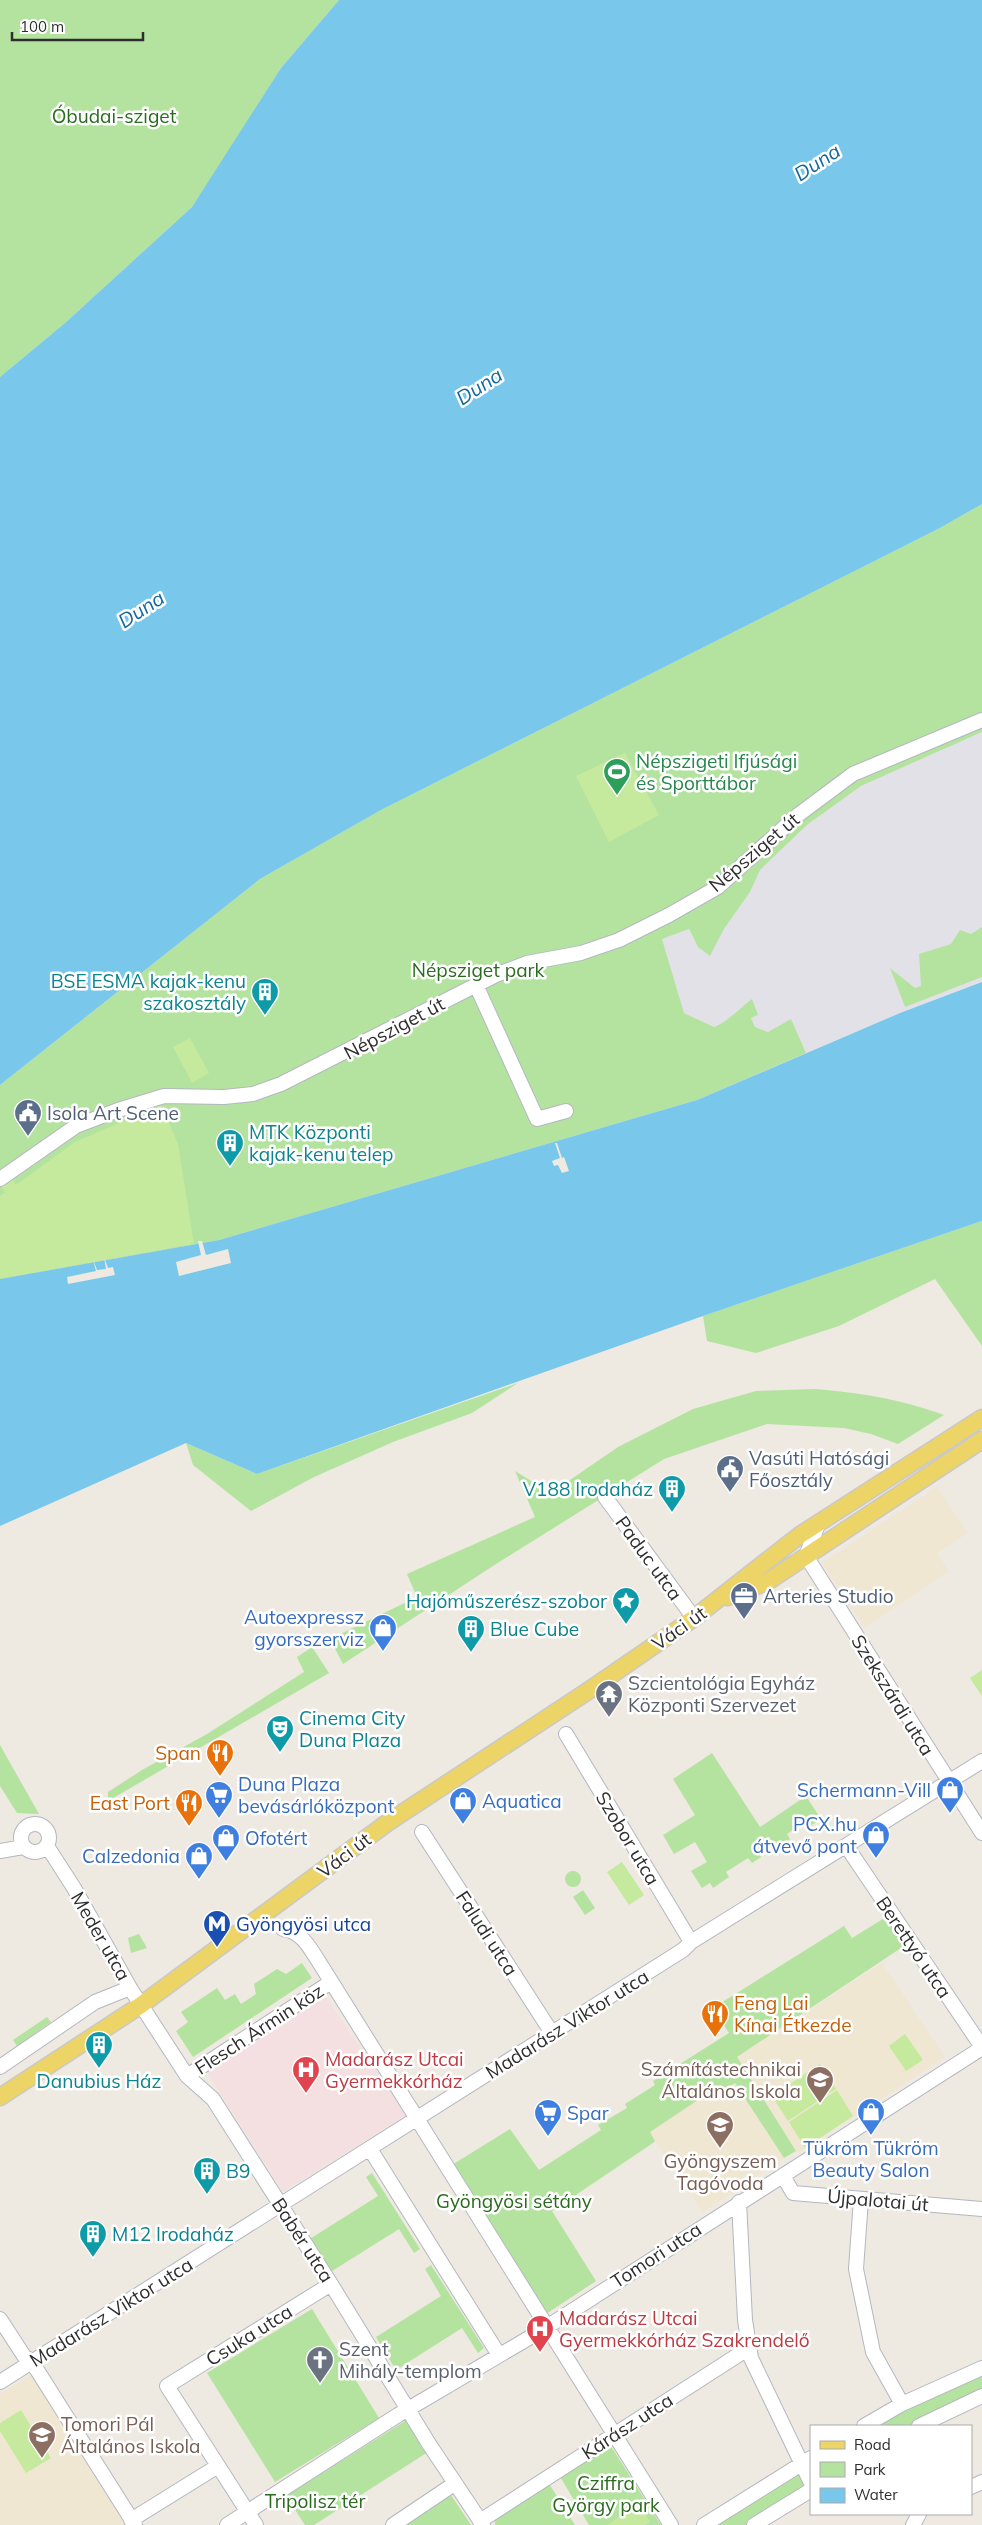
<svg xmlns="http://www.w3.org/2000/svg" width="982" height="2525" viewBox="0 0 982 2525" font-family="Mulish,sans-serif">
	<rect width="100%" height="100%" fill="#eee9e1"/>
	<path fill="#e3e1e8" d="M982 732V982L900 1013 806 1053 791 1020 768 1032 755 1027 751 1018 758 1015 738 1009 728 1021 714 1027 684 1013 662 939 689 929 694 940 710 956 724 929 750 892 760 870 807 825 861 786Z"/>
	<path fill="#efe7d2" d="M937 1487 968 1533 937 1553 949 1571 865 1627 822 1563Z
		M882 1963 945 2057 798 2153 737 2057Z
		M735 2083 784 2158 703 2212 649 2132 710 2092 714 2097Z
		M31 2375 126 2525H0V2394Z"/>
	<path fill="#f4e0e0" d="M326 1997 406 2115 283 2192 207 2072Z"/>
	<path fill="#b4e3a0" d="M0 0H339L281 68 219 168 192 207 65 323 0 377Z
		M982 504V732L861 786 807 825 760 870 750 892 724 929 710 956 698 947 689 929 662 939 684 1013 714 1027C729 1021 738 1009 752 999L758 1015 751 1018 755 1027 768 1032 791 1019 806 1053 697 1100 219 1240 0 1279V1085L260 879 381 810 940 528Z
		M982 927V977L905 1007 890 968 915 988 921 986 919 954 951 944 960 930 971 934Z
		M982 1221V1346L935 1279 839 1326 756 1353 707 1341 703 1316Z
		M518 1383 472 1413 393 1442 312 1478 251 1511 193 1465 186 1443 257 1474Z
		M815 1389C861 1393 900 1399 944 1415L898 1444 871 1434 844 1428 767 1424 664 1459 496 1564 343 1664 330 1639 417 1597 407 1574 535 1517 515 1471 551 1493 618 1447 693 1409 756 1391Z
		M312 1647 329 1673 108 1801V1792L142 1770 207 1734 304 1672 297 1657Z
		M0 1745 39 1814 17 1813 0 1786Z
		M712 1753 760 1827 806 1796 821 1819 810 1826 806 1821 787 1834 790 1839 779 1846 775 1841 758 1852 761 1857 752 1863 748 1858 726 1872 729 1877 713 1888 710 1883 702 1888 691 1871 707 1862 695 1842 674 1854 663 1835 695 1815 673 1779Z
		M565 1879a8 8 0 1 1 16 0a8 8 0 1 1-16 0Z
		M583 1890 595 1908 585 1915 573 1897Z
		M891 1914 910 1942 737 2057 796 2151 784 2158 735 2083 714 2097 710 2092 650 2132 655 2141 653 2143 552 2211 596 2281 540 2318 447 2168 510 2129 539 2170 601 2130 598 2125 627 2108 625 2104 655 2085 653 2081 729 2033 713 2008 844 1926 852 1938Z
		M139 1934 147 1948 131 1953 128 1938Z
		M302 1963 312 1978 193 2057 176 2031 188 2022 181 2012 217 1988 225 2000 235 1994 241 2004 256 1994 254 1984 277 1969 286 1974Z
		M47 2017 51 2022 17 2046 13 2040Z
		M372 2173 420 2249 414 2253 399 2229 329 2273 308 2240 378 2196 366 2177Z
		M431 2265 484 2348 478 2353 462 2328 396 2370 376 2337 441 2296 425 2269Z
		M312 2309 379 2418 275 2482 207 2373Z
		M982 2371V2394L914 2426H869Z
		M408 2419 428 2452 314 2525H305L286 2496Z
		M609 2443 661 2525H589L559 2475Z
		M799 2469 809 2488 747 2525H717Z
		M548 2482 575 2525H495V2516Z
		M449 2492 471 2525H400Z"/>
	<path fill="#c5e99d" d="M625 753 659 815 609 842 576 776Z
		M190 1038 209 1073 192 1083 173 1047Z
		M161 1104 178 1144 194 1244 0 1279V1196L5 1193 0 1183 11 1175 16 1185 75 1142 119 1123 148 1114 149 1109Z
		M982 1670V1696L970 1678Z
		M622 1862 644 1895 629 1905 607 1872Z
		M905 2034 923 2060 906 2071 889 2046Z
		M820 2064 836 2089 788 2121 772 2096Z
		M837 2090 853 2116 805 2148 789 2122Z
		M21 2410 51 2458 26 2473 0 2431V2423Z
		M638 2504 650 2522 645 2525H607Z"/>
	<path fill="#79c8ec" d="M339 0H982V504L940 528 381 810 260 879 0 1085V377L65 323 192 207 281 68Z
		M982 982V1221L703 1316 257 1474 186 1443 0 1526V1279L219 1240 697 1100 900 1013Z"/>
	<path fill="#eee9e1" d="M555 1143H557L562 1158 564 1157 569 1171 562 1173 558 1165 554 1166 552 1161 560 1158Z
		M198 1241H202L206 1255 228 1249 231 1263 179 1276 176 1262 201 1255Z
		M104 1257 108 1268 113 1267 115 1275 68 1284 67 1277 96 1271 93 1259 97 1270 106 1269Z"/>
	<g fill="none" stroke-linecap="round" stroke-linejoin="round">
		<defs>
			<path id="minor" d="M476 985 537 1119 566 1111
				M0 1179 76 1126 118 1110 164 1096 224 1097 253 1094 281 1084 496 975 527 963 581 953 619 940 669 915 718 887 798 815 853 774 982 720
				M605 1497 694 1618
				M819 1522 806 1556 982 1833
				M566 1734 691 1942
				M21 1838a14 14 0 1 1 28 0a14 14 0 1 1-28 0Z
				M422 1832 552 2033
				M47 1846 74 1888 130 1988 187 2076 213 2099 331 2284 429 2444 483 2525
				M847 1847 982 2047
				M0 1851 23 1847
				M283 1929C304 1931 313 1954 324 1970L671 2525
				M0 2067 95 2002 130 1988
				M187 2076 331 1982
				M370 2149 499 2355
				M783 2176 793 2193 982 2209
				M861 2199 856 2269 873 2352 902 2404
				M739 2202 745 2320 751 2358 811 2483
				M0 2319 24 2356 32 2362 135 2525
				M0 2382 683 1950 691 1942 982 1761
				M864 2426 902 2404 982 2368
				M919 2426 982 2396
				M971 2487 982 2482
				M131 2520 218 2466
				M480 2521 749 2348
				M227 2525 398 2415 539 2332 982 2048
				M256 2525 167 2386 331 2284
				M393 2525 454 2484
				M704 2525 811 2458
				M754 2525 811 2490
				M913 2525 919 2514"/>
			<path id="major" d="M728 1597 767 1582 982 1440
				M0 2097 141 2005 387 1823 588 1691 694 1618 800 1535 982 1418"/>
		</defs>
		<use href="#minor" stroke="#b4b7c0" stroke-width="16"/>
		<use href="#major" stroke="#c9c9c9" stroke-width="19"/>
		<use href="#minor" stroke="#fff" stroke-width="14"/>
		<use href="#major" stroke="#edd467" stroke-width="16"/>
	</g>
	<defs>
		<symbol id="stadium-pin" viewBox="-11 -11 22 30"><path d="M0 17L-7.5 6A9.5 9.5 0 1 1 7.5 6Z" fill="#2e9e5b" stroke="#fff"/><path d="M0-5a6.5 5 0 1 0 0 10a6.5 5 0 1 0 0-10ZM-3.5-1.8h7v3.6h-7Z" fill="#fff"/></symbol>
		<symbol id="building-pin" viewBox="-11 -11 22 30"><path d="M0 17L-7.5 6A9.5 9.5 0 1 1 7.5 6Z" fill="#0f9aa8" stroke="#fff"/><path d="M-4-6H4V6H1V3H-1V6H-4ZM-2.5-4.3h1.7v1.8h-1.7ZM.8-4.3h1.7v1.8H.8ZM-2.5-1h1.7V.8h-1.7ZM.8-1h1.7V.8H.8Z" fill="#fff"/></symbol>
		<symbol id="civic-pin" viewBox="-11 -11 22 30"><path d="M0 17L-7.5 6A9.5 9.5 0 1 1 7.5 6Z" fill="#5c6f8a" stroke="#fff"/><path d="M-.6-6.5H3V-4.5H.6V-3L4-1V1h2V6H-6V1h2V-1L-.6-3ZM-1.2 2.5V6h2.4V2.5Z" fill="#fff"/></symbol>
		<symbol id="office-pin" viewBox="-11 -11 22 30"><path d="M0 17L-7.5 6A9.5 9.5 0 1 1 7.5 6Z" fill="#5c6f8a" stroke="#fff"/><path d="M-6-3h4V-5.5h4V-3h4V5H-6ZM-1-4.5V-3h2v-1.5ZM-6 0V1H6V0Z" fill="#fff"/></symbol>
		<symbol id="sight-pin" viewBox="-11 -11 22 30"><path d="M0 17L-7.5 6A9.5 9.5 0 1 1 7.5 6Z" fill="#0f9aa8" stroke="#fff"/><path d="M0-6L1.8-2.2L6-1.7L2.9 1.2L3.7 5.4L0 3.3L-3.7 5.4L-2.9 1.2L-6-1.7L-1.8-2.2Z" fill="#fff"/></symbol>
		<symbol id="shop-pin" viewBox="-11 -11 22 30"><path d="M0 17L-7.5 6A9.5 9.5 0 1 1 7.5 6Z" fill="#3f7fe0" stroke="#fff"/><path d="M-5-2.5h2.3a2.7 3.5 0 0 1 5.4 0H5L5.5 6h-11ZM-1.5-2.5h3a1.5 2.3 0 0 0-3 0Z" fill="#fff"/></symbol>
		<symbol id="temple-pin" viewBox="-11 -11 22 30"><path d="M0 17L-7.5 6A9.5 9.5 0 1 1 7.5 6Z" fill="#6b7280" stroke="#fff"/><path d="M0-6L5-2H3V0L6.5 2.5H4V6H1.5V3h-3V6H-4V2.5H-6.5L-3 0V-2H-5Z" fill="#fff"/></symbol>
		<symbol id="theatre-pin" viewBox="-11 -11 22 30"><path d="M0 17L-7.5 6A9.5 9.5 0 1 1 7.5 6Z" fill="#0f9aa8" stroke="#fff"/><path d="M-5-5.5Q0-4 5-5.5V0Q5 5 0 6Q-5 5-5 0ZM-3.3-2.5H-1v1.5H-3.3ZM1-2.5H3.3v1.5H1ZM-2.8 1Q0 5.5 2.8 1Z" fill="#fff"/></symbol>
		<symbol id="restaurant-pin" viewBox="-11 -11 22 30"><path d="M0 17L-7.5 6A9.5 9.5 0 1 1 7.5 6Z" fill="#e8710a" stroke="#fff"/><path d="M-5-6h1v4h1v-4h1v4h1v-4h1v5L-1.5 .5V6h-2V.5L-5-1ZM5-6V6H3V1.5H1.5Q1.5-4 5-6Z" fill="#fff"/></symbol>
		<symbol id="supermarket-pin" viewBox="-11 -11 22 30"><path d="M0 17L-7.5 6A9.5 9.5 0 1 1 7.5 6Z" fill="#3f7fe0" stroke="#fff"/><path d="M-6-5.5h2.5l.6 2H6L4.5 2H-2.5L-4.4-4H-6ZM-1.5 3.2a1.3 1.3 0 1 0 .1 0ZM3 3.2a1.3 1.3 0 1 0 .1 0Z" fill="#fff"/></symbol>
		<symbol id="metro-pin" viewBox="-11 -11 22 30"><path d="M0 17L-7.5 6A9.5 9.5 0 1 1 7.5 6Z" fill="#1a4fb4" stroke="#fff"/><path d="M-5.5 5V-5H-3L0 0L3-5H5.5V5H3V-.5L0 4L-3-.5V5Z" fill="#fff"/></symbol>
		<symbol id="hospital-pin" viewBox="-11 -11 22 30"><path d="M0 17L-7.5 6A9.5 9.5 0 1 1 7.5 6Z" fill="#e0444e" stroke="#fff"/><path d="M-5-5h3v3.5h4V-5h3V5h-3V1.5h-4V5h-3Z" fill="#fff"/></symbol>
		<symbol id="school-pin" viewBox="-11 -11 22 30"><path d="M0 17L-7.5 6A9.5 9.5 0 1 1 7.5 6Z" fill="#8d6e63" stroke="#fff"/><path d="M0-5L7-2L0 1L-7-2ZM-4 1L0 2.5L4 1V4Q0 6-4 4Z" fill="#fff"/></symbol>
		<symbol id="church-pin" viewBox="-11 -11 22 30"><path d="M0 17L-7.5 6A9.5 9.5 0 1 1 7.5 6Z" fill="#6b7280" stroke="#fff"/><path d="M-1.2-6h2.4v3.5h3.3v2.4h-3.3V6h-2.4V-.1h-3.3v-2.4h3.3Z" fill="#fff"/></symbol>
	</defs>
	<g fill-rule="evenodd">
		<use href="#stadium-pin" x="601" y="756" width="32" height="43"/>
		<use href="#building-pin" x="249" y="976" width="32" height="43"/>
		<use href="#civic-pin" x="12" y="1097" width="32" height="43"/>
		<use href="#building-pin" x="214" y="1127" width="32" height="43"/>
		<use href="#civic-pin" x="714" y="1453" width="32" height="43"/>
		<use href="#building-pin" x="656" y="1473" width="32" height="43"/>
		<use href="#office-pin" x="728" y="1580" width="32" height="43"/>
		<use href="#sight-pin" x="610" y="1585" width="32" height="43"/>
		<use href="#shop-pin" x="367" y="1612" width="32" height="43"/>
		<use href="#building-pin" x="455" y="1613" width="32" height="43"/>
		<use href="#temple-pin" x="593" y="1678" width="32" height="43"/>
		<use href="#theatre-pin" x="264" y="1713" width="32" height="43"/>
		<use href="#restaurant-pin" x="204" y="1737" width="32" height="43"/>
		<use href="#shop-pin" x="934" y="1774" width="32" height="43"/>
		<use href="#supermarket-pin" x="203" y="1779" width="32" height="43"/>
		<use href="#shop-pin" x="447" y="1785" width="32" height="43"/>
		<use href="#restaurant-pin" x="173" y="1787" width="32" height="43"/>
		<use href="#shop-pin" x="860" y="1819" width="32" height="43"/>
		<use href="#shop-pin" x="210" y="1822" width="32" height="43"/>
		<use href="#shop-pin" x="183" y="1840" width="32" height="43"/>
		<use href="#metro-pin" x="201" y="1908" width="32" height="43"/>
		<use href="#restaurant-pin" x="699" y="1998" width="32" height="43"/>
		<use href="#building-pin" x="83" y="2029" width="32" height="43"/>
		<use href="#hospital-pin" x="290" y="2054" width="32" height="43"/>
		<use href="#school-pin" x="804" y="2064" width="32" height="43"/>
		<use href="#shop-pin" x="855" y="2096" width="32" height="43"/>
		<use href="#supermarket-pin" x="532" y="2097" width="32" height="43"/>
		<use href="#school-pin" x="704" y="2109" width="32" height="43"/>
		<use href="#building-pin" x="191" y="2155" width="32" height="43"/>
		<use href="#building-pin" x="77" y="2218" width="32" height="43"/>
		<use href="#hospital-pin" x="524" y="2313" width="32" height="43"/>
		<use href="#church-pin" x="304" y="2344" width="32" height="43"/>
		<use href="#school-pin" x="26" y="2419" width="32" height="43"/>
	</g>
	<g text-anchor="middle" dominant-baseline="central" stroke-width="5" stroke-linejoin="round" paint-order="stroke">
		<g font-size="19" fill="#2a6b1e" stroke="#fff">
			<text x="114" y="116">Óbudai-sziget</text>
			<text x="478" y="970">Népsziget park</text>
			<text x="514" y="2201">Gyöngyösi sétány</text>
			<text x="606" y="2483">Cziffra<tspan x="606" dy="22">György park</tspan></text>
			<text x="315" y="2501">Tripolisz tér</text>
		</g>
		<g font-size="19" fill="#27864d" stroke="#fff" text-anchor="start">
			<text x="636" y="761">Népszigeti Ifjúsági<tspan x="636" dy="22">és Sporttábor</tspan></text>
		</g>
		<g font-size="19" fill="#2e2e2e" stroke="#fff">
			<text transform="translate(754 852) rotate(-40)">Népsziget út</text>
			<text transform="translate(394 1028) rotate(-28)">Népsziget út</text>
			<text transform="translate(649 1558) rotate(54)">Paduc utca</text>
			<text transform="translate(679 1628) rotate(-35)">Váci út</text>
			<text transform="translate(893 1695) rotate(58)">Szekszárdi utca</text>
			<text transform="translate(628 1838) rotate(59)">Szobor utca</text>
			<text transform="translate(344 1855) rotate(-37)">Váci út</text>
			<text transform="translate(487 1933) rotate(57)">Faludi utca</text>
			<text transform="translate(101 1936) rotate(60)">Meder utca</text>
			<text transform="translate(914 1947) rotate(56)">Berettyó utca</text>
			<text transform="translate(567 2024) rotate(-32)">Madarász Viktor utca</text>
			<text transform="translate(259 2029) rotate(-33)">Flesch Ármin köz</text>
			<text transform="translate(878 2200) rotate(5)">Újpalotai út</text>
			<text transform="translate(303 2240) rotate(57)">Babér utca</text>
			<text transform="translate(656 2255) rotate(-33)">Tomori utca</text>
			<text transform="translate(111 2312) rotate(-32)">Madarász Viktor utca</text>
			<text transform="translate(249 2335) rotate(-32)">Csuka utca</text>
			<text transform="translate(627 2426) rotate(-33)">Kárász utca</text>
		</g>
		<g font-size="19" fill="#0d838f" stroke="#fff" text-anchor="start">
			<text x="246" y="981" text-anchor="end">BSE ESMA kajak-kenu<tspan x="246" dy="22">szakosztály</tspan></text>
			<text x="249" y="1132">MTK Központi<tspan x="249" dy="22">kajak-kenu telep</tspan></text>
			<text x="653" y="1489" text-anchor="end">V188 Irodaház</text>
			<text x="607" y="1601" text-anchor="end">Hajóműszerész-szobor</text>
			<text x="490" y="1629">Blue Cube</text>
			<text x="299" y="1718">Cinema City<tspan x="299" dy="22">Duna Plaza</tspan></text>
			<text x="99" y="2081" text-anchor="middle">Danubius Ház</text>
			<text x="226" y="2171">B9</text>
			<text x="112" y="2234">M12 Irodaház</text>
		</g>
		<g font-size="19" fill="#4e5e75" stroke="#fff" text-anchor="start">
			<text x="47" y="1113">Isola Art Scene</text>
			<text x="749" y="1458">Vasúti Hatósági<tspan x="749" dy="22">Főosztály</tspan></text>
			<text x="763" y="1596">Arteries Studio</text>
		</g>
		<g font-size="19" fill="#366cbe" stroke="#fff" text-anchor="end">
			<text x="364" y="1617">Autoexpressz<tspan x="364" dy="22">gyorsszerviz</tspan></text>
			<text x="238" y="1784" text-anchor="start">Duna Plaza<tspan x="238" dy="22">bevásárlóközpont</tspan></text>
			<text x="931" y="1790">Schermann-Vill</text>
			<text x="482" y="1801" text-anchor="start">Aquatica</text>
			<text x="857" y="1824">PCX.hu<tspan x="857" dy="22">átvevő pont</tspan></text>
			<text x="245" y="1838" text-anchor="start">Ofotért</text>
			<text x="180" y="1856">Calzedonia</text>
			<text x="567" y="2113" text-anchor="start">Spar</text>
			<text x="871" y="2148" text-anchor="middle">Tükröm Tükröm<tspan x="871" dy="22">Beauty Salon</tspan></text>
		</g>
		<g font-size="19" fill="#5b616d" stroke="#fff" text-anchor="start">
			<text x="628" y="1683">Szcientológia Egyház<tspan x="628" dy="22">Központi Szervezet</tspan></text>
			<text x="339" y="2349">Szent<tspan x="339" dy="22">Mihály-templom</tspan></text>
		</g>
		<g font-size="19" fill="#c56008" stroke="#fff" text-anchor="end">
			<text x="201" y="1753">Span</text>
			<text x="170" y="1803">East Port</text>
			<text x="734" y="2003" text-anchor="start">Feng Lai<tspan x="734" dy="22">Kínai Étkezde</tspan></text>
		</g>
		<g font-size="19" fill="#164399" stroke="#fff" text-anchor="start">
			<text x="236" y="1924">Gyöngyösi utca</text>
		</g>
		<g font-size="19" fill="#be3a42" stroke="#fff" text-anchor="start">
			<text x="325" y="2059">Madarász Utcai<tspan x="325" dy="22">Gyermekkórház</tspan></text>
			<text x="559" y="2318">Madarász Utcai<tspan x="559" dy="22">Gyermekkórház Szakrendelő</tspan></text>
		</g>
		<g font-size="19" fill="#785e54" stroke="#fff" text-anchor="end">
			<text x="801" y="2069">Számítástechnikai<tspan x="801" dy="22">Általános Iskola</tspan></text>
			<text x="720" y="2161" text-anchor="middle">Gyöngyszem<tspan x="720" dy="22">Tagóvoda</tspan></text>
			<text x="61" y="2424" text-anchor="start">Tomori Pál<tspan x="61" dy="22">Általános Iskola</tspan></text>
		</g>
		<g font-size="20" font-style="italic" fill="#12689e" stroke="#fff">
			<text transform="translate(817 162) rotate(-33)">Duna</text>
			<text transform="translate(479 386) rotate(-33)">Duna</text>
			<text transform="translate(141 609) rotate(-33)">Duna</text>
		</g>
	</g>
	<rect x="810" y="2425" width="162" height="90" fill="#ffffff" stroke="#ababab"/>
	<rect x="820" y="2441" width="25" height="8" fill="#edd467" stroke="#ababab"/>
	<text x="854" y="2450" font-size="15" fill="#2e2e2e">Road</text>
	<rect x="820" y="2462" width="25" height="15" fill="#b4e3a0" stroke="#ababab"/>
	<text x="854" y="2475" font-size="15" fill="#2e2e2e">Park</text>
	<rect x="820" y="2488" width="25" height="15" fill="#79c8ec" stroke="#ababab"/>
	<text x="854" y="2500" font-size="15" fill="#2e2e2e">Water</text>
	<path d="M12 32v8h131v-8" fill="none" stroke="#2e2e2e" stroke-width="2.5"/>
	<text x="20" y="32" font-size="15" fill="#2e2e2e" stroke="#ffffff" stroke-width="4" paint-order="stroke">100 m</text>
</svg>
